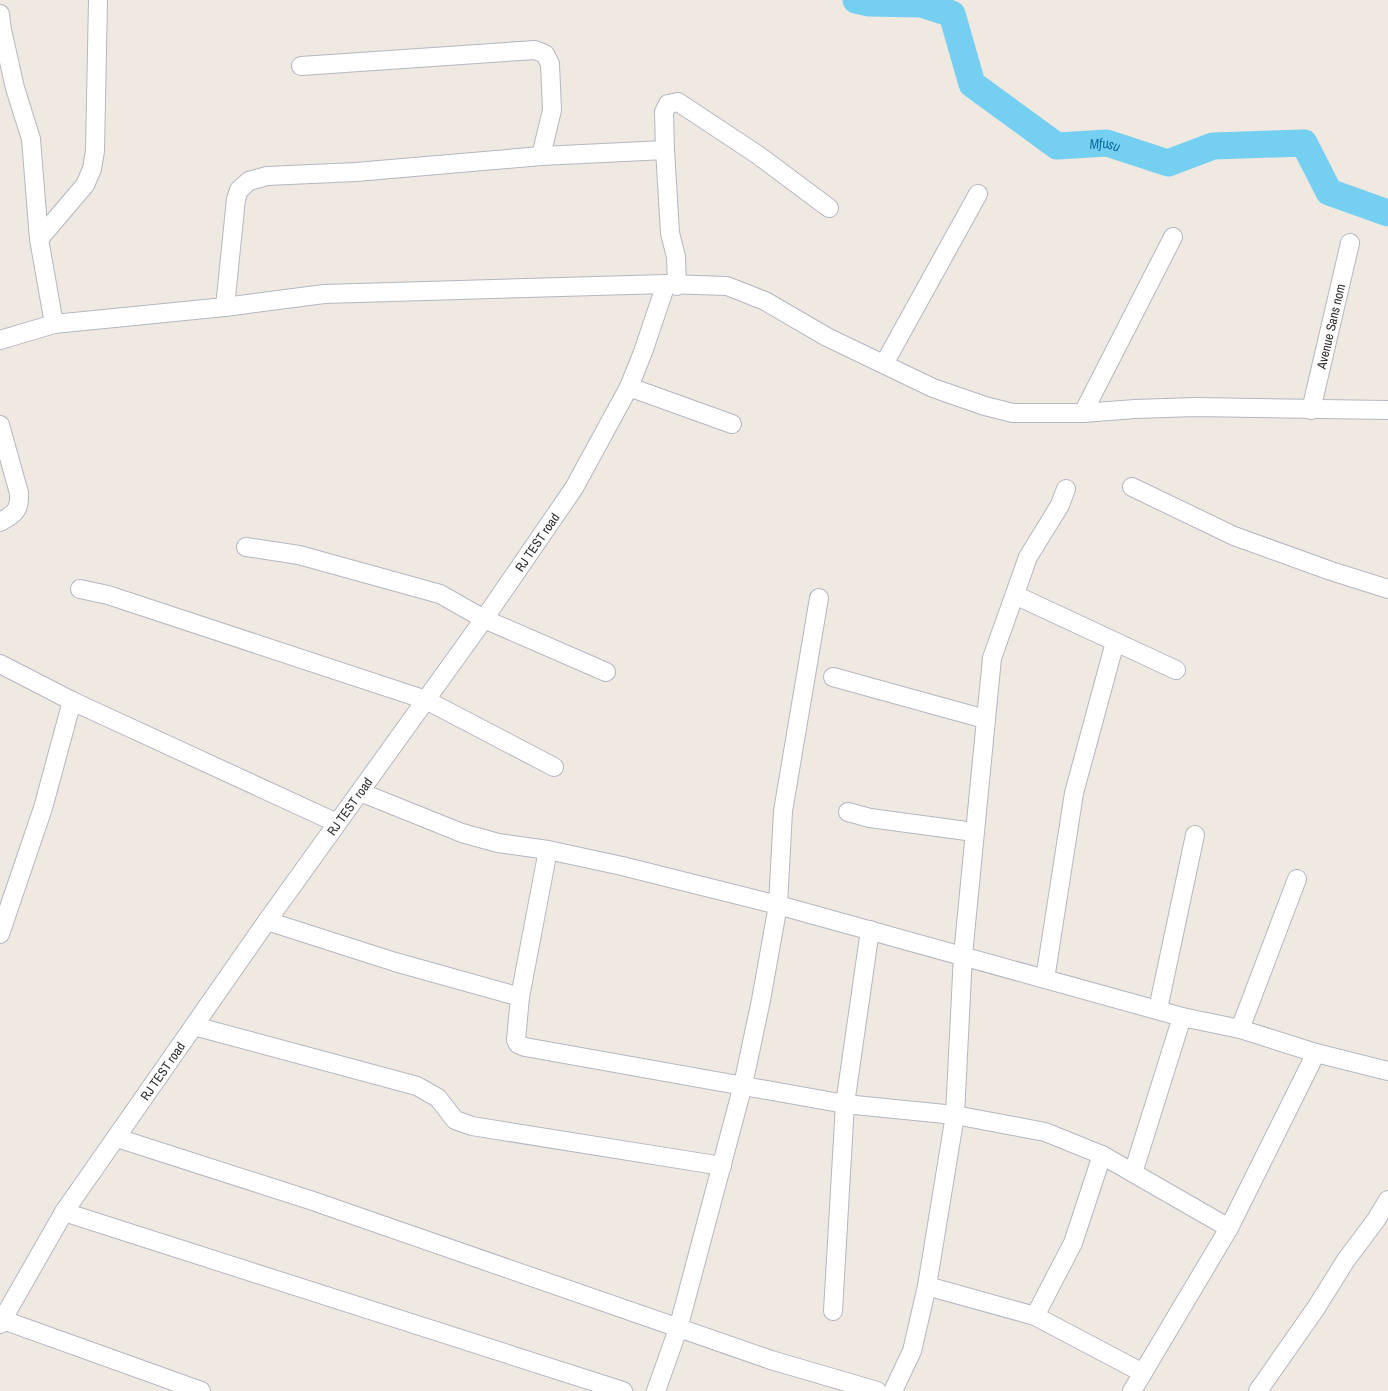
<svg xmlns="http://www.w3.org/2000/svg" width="1388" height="1391" viewBox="0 0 1388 1391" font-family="'Archivo Narrow',sans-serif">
	<rect width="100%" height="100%" fill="#efe9e1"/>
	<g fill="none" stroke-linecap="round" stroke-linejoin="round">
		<path stroke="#75cff0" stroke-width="27" id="s1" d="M856 0 869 3 921 4 952 14 972 84 1057 146 1107 143 1168 163 1213 146 1304 143 1329 192 1388 213"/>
		<defs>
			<g id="minor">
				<path d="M0 14 2 30 15 88 31 139 39 239 54 324"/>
				<path d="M301 66 535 50 545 54 550 64 552 110 541 156"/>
				<path d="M39 239 85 185 92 169 95 151 98 0"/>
				<path d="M677 286 676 257 670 233 665 150 664 112 668 104 678 102 758 155 829 208"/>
				<path d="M225 307 236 199 239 190 249 181 267 176 356 172 541 156 665 150"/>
				<path d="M0 340 54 324 225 307 324 294 666 284"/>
				<path d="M884 364 978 194"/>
				<path d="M629 387 732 424"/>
				<path id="s2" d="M1311 410 1350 243"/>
				<path d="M1083 413 1173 237"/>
				<path d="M0 425 19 493C20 510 15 514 0 522"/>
				<path d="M1132 487 1234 536 1331 571 1388 589"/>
				<path d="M246 547 299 555 440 594 484 619 606 672"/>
				<path d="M80 589 108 595 426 700 554 767"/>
				<path d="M1015 595 1176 670"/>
				<path d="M0 664 72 701 43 808 0 934"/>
				<path d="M833 677 985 719"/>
				<path d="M72 701 337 823"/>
				<path d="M360 792 462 833 498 843 548 850 622 866 778 905 1182 1017 1240 1029 1316 1053 1388 1071"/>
				<path d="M848 812 870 818 974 832"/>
				<path d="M548 850 520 997 516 1040 518 1044 525 1047 845 1104 955 1115 1045 1132 1102 1155 1229 1228"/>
				<path d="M267 921 395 962 520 997"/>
				<path d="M1045 979 1074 793 1115 642"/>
				<path d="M1158 1009 1195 835"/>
				<path d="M194 1026 417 1086 438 1098 455 1120 472 1126 722 1166"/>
				<path d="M1240 1029 1297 879"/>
				<path d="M117 1138 310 1200 771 1360 877 1391"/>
				<path d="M1133 1173 1182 1017"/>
				<path d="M64 1212 623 1391"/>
				<path d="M927 1286 1035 1316 1143 1373"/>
				<path d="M833 1311 845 1104 870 930"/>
				<path d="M1035 1316 1073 1243 1102 1155"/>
				<path d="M3 1320 201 1391"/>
				<path id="s3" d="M0 1324 64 1212 267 921 484 619 574 488 629 387 643 352 666 284 727 286 765 301 827 337 933 388 985 406 1013 413H1083L1135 409 1196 407 1388 410"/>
				<path d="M656 1391 678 1329 743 1085 761 1000 778 905 783 811 819 598"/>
				<path d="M893 1391 912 1351 927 1286 955 1115 963 955 992 658 1028 557 1060 505 1066 489"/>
				<path d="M1132 1391 1229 1228 1316 1053"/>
				<path d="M1258 1391 1316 1308 1346 1260 1376 1220 1388 1200"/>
			</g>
		</defs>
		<use href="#minor" stroke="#b4b7c1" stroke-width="20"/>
		<use href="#minor" stroke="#fff" stroke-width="18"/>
	</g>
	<g text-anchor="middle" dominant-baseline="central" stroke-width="3.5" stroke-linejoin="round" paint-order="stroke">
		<g font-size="13" fill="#2e2e2e" stroke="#fff">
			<text stroke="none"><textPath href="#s2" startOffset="86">Avenue Sans nom</textPath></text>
			<text stroke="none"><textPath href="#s3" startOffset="949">RJ TEST road</textPath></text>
			<text stroke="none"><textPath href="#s3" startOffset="625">RJ TEST road</textPath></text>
			<text stroke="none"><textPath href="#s3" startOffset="301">RJ TEST road</textPath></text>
		</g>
		<g font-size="14" font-style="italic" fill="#0d6fa3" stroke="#fff">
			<text stroke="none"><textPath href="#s1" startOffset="324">Mfusu</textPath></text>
		</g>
	</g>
</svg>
